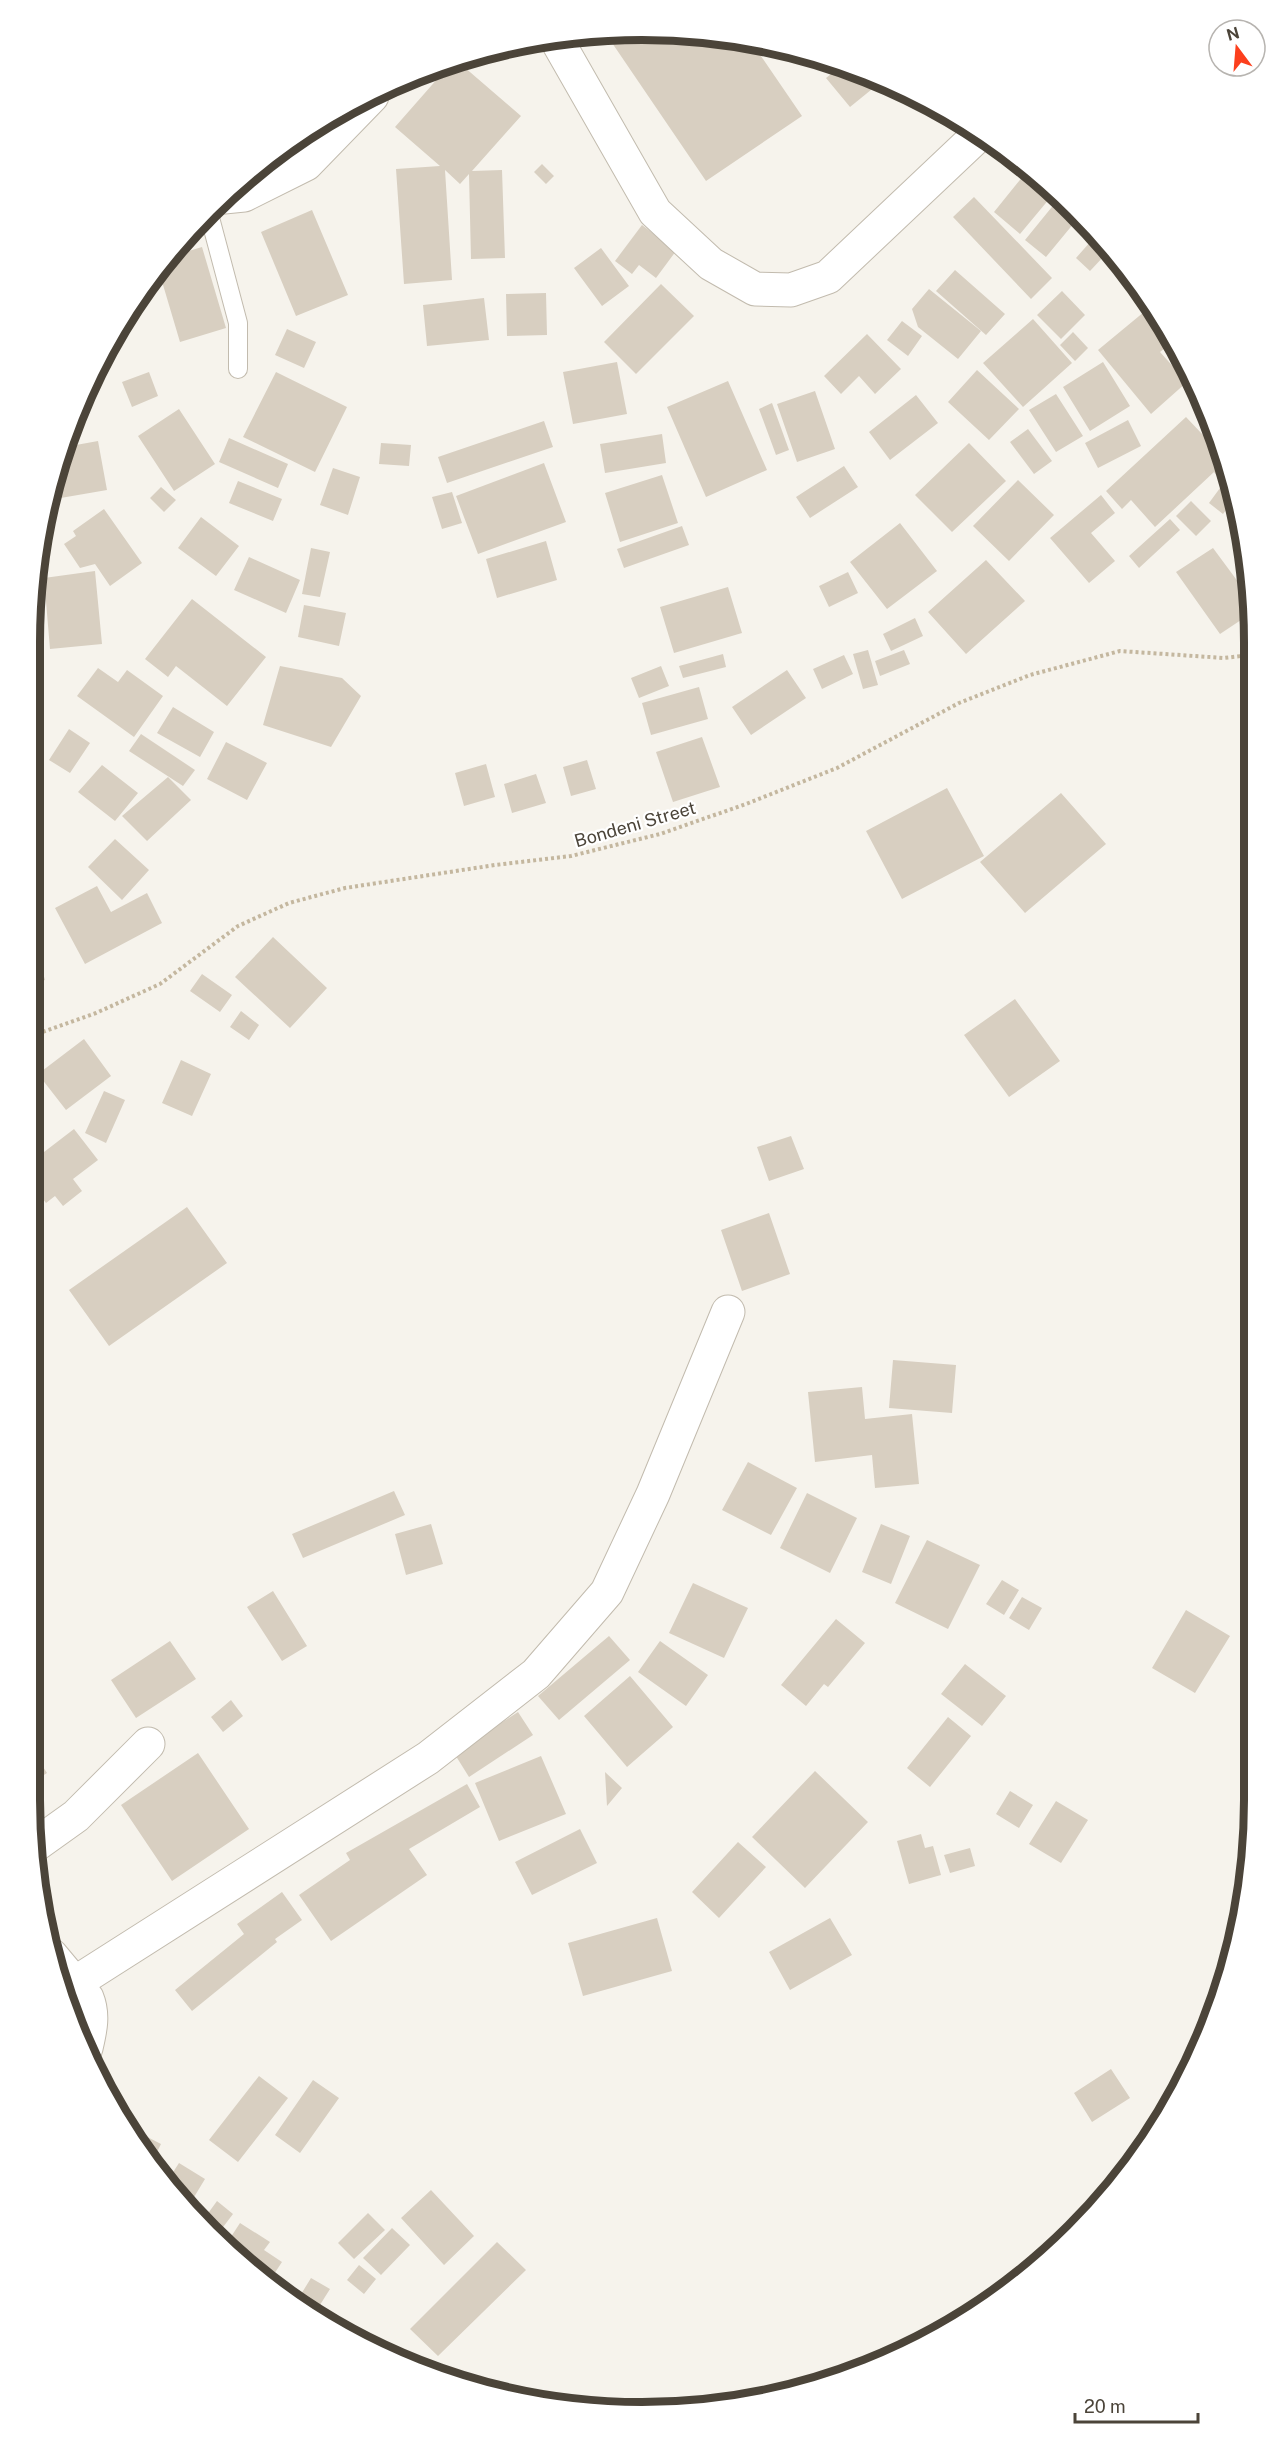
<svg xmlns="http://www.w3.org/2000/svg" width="1285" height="2443" viewBox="0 0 1285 2443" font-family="'Public Sans',sans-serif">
	<rect width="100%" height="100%" fill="#f6f3ec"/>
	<path fill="#d8cfc1" d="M683 31 752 43 802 116 706 181 606 34Z
		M456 60 521 116 472 171 502 170 505 258 471 259 469 174 460 184 445 170 452 280 404 284 396 169 440 166 395 127 453 61Z
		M841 66 861 74 882 81 850 107 826 78Z
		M542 164 554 176 546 184 534 172Z
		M1028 170 1046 182 1055 192 1020 234 994 212Z
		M974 197 1052 278 1031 299 953 217Z
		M1060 197 1079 217 1046 257 1025 240Z
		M312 210 348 295 296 316 261 232Z
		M642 225 676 251 656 278 639 265 632 274 615 261Z
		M1091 241 1105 255 1090 271 1076 258Z
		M202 247 226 328 180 342 158 268 169 257Z
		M601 248 629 286 602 306 574 268Z
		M955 270 1005 314 986 335 936 291Z
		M661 284 694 316 636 374 604 342Z
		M929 289 981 331 958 359 918 327 912 309Z
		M1062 291 1085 315 1061 339 1037 315Z
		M546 293 547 335 507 336 506 294Z
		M484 298 489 340 427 346 423 305Z
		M1150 307 1171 343 1160 352 1187 382 1151 414 1098 350Z
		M1033 319 1072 363 1023 407 983 363Z
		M902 321 922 336 908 356 887 340Z
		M287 329 316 342 304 368 275 355Z
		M1073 332 1088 348 1075 361 1060 345Z
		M867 334 901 369 875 394 859 376 841 394 824 376Z
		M617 362 627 414 573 424 563 372Z
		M1103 362 1130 406 1090 431 1063 387Z
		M977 370 1019 409 989 440 948 402Z
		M149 372 158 396 132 407 122 382Z
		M276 372 347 407 315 472 243 437Z
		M728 381 767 470 706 497 667 407Z
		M815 391 835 449 797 462 777 404Z
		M1056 394 1083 436 1056 452 1029 410Z
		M916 395 938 423 890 460 869 432Z
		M772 403 789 450 776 455 759 409Z
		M179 409 215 464 174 491 138 436Z
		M1186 417 1221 454 1226 472 1219 479 1214 472 1155 527 1131 500 1122 509 1106 491Z
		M1128 420 1141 446 1098 468 1085 443Z
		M544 421 553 447 447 483 438 457Z
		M1028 429 1052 461 1034 474 1010 442Z
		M662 434 666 463 605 473 600 444Z
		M229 438 288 464 278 488 219 462Z
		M98 441 107 490 49 500 51 484 65 447Z
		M381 443 411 445 409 466 379 464Z
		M969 443 1006 481 952 532 915 495Z
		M544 463 566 522 478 554 456 496Z
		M844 466 858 487 810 518 796 497Z
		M333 468 360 477 348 515 320 505Z
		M662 475 678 523 620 542 605 493Z
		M1018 480 1054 515 1009 561 973 526Z
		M238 481 282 499 273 521 229 503Z
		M161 487 176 500 164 512 150 498Z
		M1220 488 1233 501 1223 514 1209 503Z
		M452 492 462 523 442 529 432 497Z
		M1101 495 1115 513 1091 533 1115 561 1089 583 1050 538Z
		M1191 501 1211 521 1196 536 1176 516Z
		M104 509 142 563 110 586 95 564 80 568 64 544 76 536 73 531Z
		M201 517 239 546 216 576 178 548Z
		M1170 519 1180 530 1139 568 1129 556Z
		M900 523 937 571 887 609 850 562Z
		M682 526 689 545 624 568 617 549Z
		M546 541 557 580 497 598 486 559Z
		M311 548 330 552 320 597 302 594Z
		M1213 548 1250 598V614L1220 634 1176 572Z
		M249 557 300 580 286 613 234 590Z
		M986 560 1025 601 966 654 928 612Z
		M95 571 102 644 50 649 44 578Z
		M848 572 858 593 829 607 819 586Z
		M728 587 742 633 674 653 660 607Z
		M192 599 266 657 227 706 176 666 168 677 145 659Z
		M304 605 346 613 339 646 298 637Z
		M915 618 923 636 891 651 883 634Z
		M868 650 878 685 863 689 853 654Z
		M904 650 910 664 880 676 875 661Z
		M723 654 726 667 683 678 679 666Z
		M844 655 853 674 822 689 813 669Z
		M280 666 342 678 361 696 331 747 263 725Z
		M661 666 669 686 639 698 631 678Z
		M98 668 118 682 127 670 163 696 134 737 77 696Z
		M787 670 806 698 751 735 732 707Z
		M699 687 708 719 651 735 642 703Z
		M173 707 214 732 200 757 157 733Z
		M69 729 90 743 70 773 49 760Z
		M141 734 195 770 183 786 129 751Z
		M702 737 720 787 673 802 656 752Z
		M226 742 267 763 247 800 207 779Z
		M587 760 596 789 571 796 563 767Z
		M486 764 495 797 464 806 455 773Z
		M102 765 138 793 115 821 78 792Z
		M536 774 546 803 512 813 504 784Z
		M168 777 191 800 147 841 122 816Z
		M947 788 984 856 902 899 866 831Z
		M1061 793 1106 844 1025 913 980 862Z
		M115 839 149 870 122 900 88 867Z
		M97 886 111 912 147 893 162 923 85 964 55 908Z
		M31 933 45 980 31 984Z
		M273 937 327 988 290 1028 235 977Z
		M202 974 232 995 220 1012 190 991Z
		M1015 999 1060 1061 1009 1097 964 1035Z
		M241 1011 259 1025 249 1040 230 1027Z
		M84 1039 111 1076 66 1110 38 1074Z
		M181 1060 211 1074 192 1116 162 1103Z
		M104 1091 125 1100 106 1143 85 1133Z
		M74 1129 98 1160 73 1179 82 1191 63 1206 55 1196 46 1203 31 1183V1162Z
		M791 1136 804 1169 769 1181 757 1147Z
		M187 1207 227 1263 109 1346 69 1290Z
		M769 1213 790 1274 742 1291 721 1230Z
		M893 1360 956 1365 952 1413 889 1408Z
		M862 1387 865 1419 912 1414 919 1484 875 1488 872 1455 815 1462 808 1392Z
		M748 1462 797 1488 771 1535 722 1510Z
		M394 1491 405 1515 303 1558 292 1534Z
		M807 1493 857 1518 830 1573 780 1548Z
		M431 1524 443 1564 406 1575 395 1534Z
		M881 1524 910 1536 891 1584 862 1572Z
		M927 1540 980 1565 948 1629 895 1603Z
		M1002 1580 1019 1590 1004 1615 986 1604Z
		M693 1583 748 1608 724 1658 669 1633Z
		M273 1591 307 1646 282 1661 247 1607Z
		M1022 1597 1042 1608 1029 1630 1009 1618Z
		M1186 1610 1230 1636 1195 1693 1152 1668Z
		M836 1619 865 1643 828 1687 824 1684 806 1706 781 1685Z
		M609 1636 630 1660 559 1720 538 1696Z
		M170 1641 196 1679 136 1718 111 1680Z
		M660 1641 708 1675 686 1706 638 1672Z
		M965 1664 1006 1696 982 1726 941 1694Z
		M630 1676 673 1727 627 1767 584 1716Z
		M231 1700 243 1716 223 1732 211 1717Z
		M518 1712 533 1735 469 1777 454 1753Z
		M948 1717 971 1736 930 1787 907 1768Z
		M30 1747 47 1773 30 1784Z
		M198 1753 249 1829 172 1881 121 1805Z
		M541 1756 566 1814 499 1841 475 1783Z
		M815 1771 868 1822 805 1888 752 1837Z
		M605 1772 622 1788 607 1806Z
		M467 1784 480 1807 409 1849 427 1875 331 1941 299 1895 350 1860 346 1853Z
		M1010 1791 1033 1805 1019 1828 996 1814Z
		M1056 1801 1088 1820 1061 1863 1029 1844Z
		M580 1829 597 1863 532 1895 515 1862Z
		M921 1834 925 1848 933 1846 941 1875 909 1884 897 1841Z
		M738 1842 766 1867 719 1918 692 1892Z
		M970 1848 975 1866 950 1873 944 1855Z
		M1248 1872 1244 1899 1234 1891Z
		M282 1892 302 1920 275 1939 277 1942 192 2011 175 1990 244 1934 237 1924Z
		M657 1918 672 1971 583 1996 568 1943Z
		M830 1918 852 1955 790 1990 769 1952Z
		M1111 2069 1130 2098 1092 2122 1074 2093Z
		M259 2076 288 2098 238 2162 209 2140Z
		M313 2080 339 2098 300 2153 275 2135Z
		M124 2125 161 2144 151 2164Z
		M179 2163 205 2179 188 2207 166 2183Z
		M431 2190 474 2236 444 2265 401 2218Z
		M217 2201 233 2214 217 2235 195 2215 202 2207 209 2212Z
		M368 2213 385 2230 354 2259 338 2243Z
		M240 2223 270 2242 264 2250 282 2262 268 2283 238 2261 225 2246Z
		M392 2228 410 2245 381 2275 363 2258Z
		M497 2242 526 2270 438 2356 410 2329Z
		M359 2265 376 2279 364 2294 347 2280Z
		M311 2278 330 2289 313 2316 295 2304Z"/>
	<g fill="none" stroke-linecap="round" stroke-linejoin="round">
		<defs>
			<path id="lane" d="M209 214 238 323V369"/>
			<path id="street" d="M555 37 655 212 711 264 755 289 791 290 828 277 974 139 976 135
				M224 197 244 195 306 164 372 96
				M34 1846 76 1816 148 1744
				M51 1955 87 1998C94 2015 90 2031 86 2048
				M75 1983 428 1758 536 1674 607 1592 653 1494 728 1312"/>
		</defs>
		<use href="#lane" stroke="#c2bbae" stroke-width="20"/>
		<use href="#street" stroke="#c2bbae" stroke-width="35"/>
		<path stroke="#c4b79f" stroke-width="4" stroke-dasharray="3 3" stroke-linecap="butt" d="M31 1033H40L96 1013 160 984 238 926 289 903 345 888 495 865 571 856 660 834 746 804 837 768 959 703 1030 675 1120 651 1224 658 1250 655"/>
		<use href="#lane" stroke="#fff" stroke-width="18"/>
		<use href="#street" stroke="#fff" stroke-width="33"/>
	</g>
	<g text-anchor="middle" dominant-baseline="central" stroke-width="4.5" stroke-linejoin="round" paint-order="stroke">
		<g font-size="18" fill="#4b4439" stroke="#fff">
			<text transform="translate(635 824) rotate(-16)">Bondeni Street</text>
		</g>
	</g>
	<path d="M0 0H1285V2443H0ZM642 40H642A602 602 0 0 1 1244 642V1800A602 602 0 0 1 642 2402H642A602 602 0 0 1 40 1800V642A602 602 0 0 1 642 40Z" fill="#fff" fill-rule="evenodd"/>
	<path fill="none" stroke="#4b4439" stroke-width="8" d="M642 40H642A602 602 0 0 1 1244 642V1800A602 602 0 0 1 642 2402H642A602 602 0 0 1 40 1800V642A602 602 0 0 1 642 40Z"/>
	<g transform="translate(1237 48) rotate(344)"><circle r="28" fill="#ffffff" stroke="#b7b4b0" stroke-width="1.5"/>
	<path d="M0-4.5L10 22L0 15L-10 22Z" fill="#fc3f1d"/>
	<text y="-9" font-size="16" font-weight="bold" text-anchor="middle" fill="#4b4439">N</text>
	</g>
	<path d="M1075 2413v9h123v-9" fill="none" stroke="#4b4439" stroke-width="3"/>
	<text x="1084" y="2413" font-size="18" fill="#4b4439" stroke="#ffffff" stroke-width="4.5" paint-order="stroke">20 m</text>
</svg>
